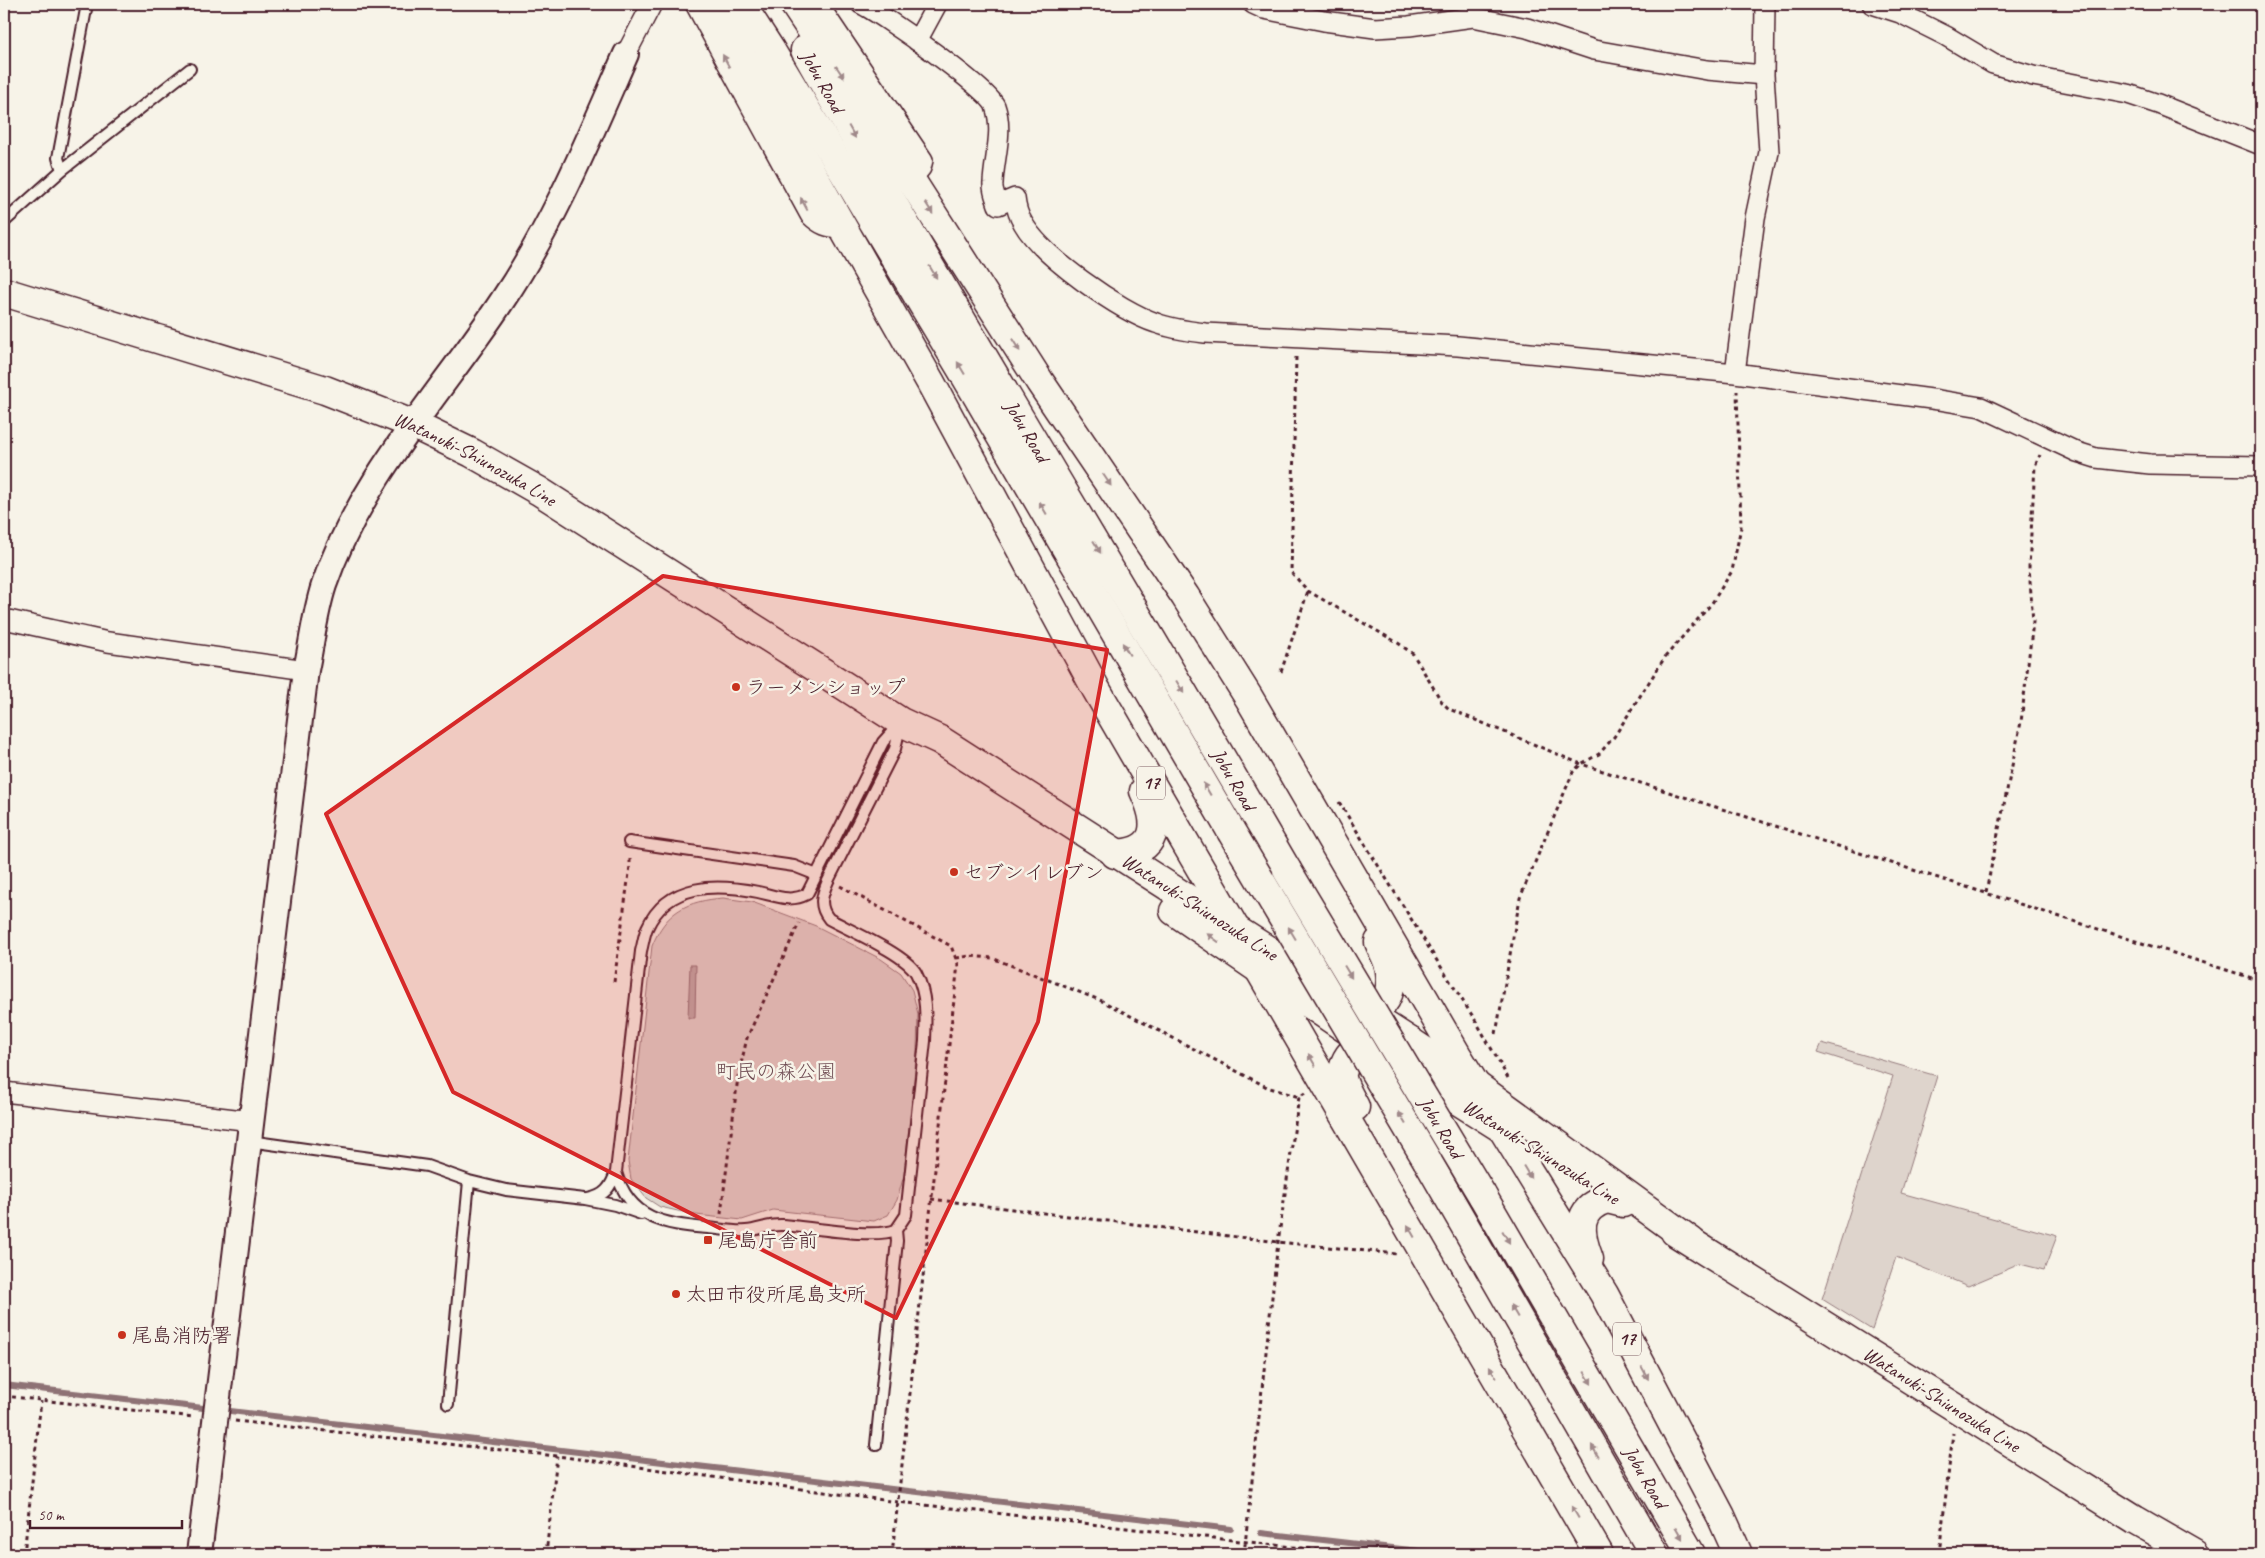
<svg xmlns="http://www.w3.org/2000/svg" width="2265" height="1558" viewBox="0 0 2265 1558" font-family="Caveat,'Klee One',sans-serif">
	<rect width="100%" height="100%" fill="#f7f3e8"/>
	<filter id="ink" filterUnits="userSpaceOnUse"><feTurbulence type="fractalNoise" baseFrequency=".02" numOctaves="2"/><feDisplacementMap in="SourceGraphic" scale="10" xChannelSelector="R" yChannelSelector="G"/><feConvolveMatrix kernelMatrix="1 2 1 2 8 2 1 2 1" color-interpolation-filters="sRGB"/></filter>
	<g filter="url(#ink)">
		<path fill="#ded4cc" stroke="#947a7c" d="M723 898 752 902 816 926 881 959 901 973 912 990 918 1014 917 1049 904 1175 897 1200 888 1215 874 1221 773 1210 742 1220 696 1215 660 1207 646 1198 631 1179 628 1161 652 946C666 911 687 901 723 898Z
			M1822 1043 1937 1076 1901 1193 2057 1236 2044 1270 2020 1264 1968 1286 1896 1257 1872 1330 1822 1299 1893 1076 1818 1052Z"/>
		<path fill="#bcaaa7" stroke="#8e7275" d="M690 965H696L695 1018H688Z"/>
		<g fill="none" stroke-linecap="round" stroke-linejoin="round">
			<path stroke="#8e7275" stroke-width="6" d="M4 1385 212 1409
				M222 1410 1231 1529
				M1261 1533 1445 1554"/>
			<defs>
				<path id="service" d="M62 170 58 158 87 4
					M4 222 62 170 190 69
					M901 722 895 749 828 881C822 895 818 906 829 919 849 930 905 954 916 973 927 994 926 1018 925 1041L906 1215 896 1230C873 1239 810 1227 783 1225 769 1224 759 1230 746 1231 734 1232 720 1229 708 1228 665 1225 629 1219 616 1172L641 951C643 944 644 935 647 928 668 882 717 884 758 892 776 896 790 903 807 894L883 742Z
					M629 842 794 866 817 875
					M249 1141 427 1166 469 1181 506 1190 585 1199 615 1205 641 1214
					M588 1199C605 1196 611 1187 616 1172
					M448 1404 469 1181
					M876 1445 897 1241 896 1230"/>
				<path id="minor" d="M695 4 810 215C820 225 828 228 842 228
					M818 4 923 160 921 168 911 180
					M861 4C882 14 989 89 995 106 1004 131 994 158 993 183 992 190 996 198 998 205L1015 198C1016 208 1018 215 1023 223 1042 257 1120 311 1156 323 1172 329 1188 331 1205 333L1458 346 1735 373 1939 400 1981 407 2077 452 2096 458 2150 464 2261 466
					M1253 4 1264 9 1324 21 1375 28 1409 26 1473 17 1527 28 1594 50 1707 70 1764 75
					M1872 4 1900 13 1946 36 1993 64 2033 76 2128 94 2158 104 2261 145
					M917 41 937 4
					M626 54 652 4
					M1735 373 1755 218 1769 152 1764 75 1765 4
					M4 619 108 642 306 670
					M4 1092 252 1121"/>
				<path id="tertiary" d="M199 1554 306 670C312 642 315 612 324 585 360 479 442 392 502 301 554 224 589 138 626 54"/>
				<g id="secondary">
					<path id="s1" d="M4 292 325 390 412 424 472 453 539 491 901 722 940 740 1411 1042 1474 1084 1691 1241"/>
					<path d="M1174 911 1355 1035"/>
					<path d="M1400 1064 1509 1133"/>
					<path id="s2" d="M1675 1232 2135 1520 2194 1554"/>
				</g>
				<g id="trunk">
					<path d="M716 4 931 383 1096 689 1599 1554"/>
					<path d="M741 4 770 49 962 370 1231 831"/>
					<path d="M794 4 911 180 1040 382 1185 596 1249 698 1457 1055 1604 1294 1721 1516 1738 1554"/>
					<path id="s3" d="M805 50C961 326 1128 595 1287 870"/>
					<path d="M1115 854C1159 852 1160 825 1144 791"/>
					<path d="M1351 1017C1378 1018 1394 998 1390 971 1389 961 1383 952 1379 942"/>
					<path d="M1355 1107C1351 1099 1344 1088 1342 1078 1341 1073 1344 1068 1345 1063 1355 1037 1389 1042 1411 1042"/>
					<path d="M1427 1160 1654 1554"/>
					<path id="s4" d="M1482 1195 1691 1554"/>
					<path d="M1589 1259C1579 1233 1575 1209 1607 1199L1623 1203"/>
				</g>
			</defs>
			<use href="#service" stroke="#4a1f2b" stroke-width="14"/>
			<use href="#minor" stroke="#4a1f2b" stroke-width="22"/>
			<use href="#tertiary" stroke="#4a1f2b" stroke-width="28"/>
			<use href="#secondary" stroke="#4a1f2b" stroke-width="31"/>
			<use href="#trunk" stroke="#4a1f2b" stroke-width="31"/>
			<path stroke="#4a1f2b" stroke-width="3" stroke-dasharray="4 4" stroke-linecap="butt" d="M1296 357 1291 572 1308 591 1398 643 1413 654 1442 702 1449 709 1581 764 2261 981
				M1281 672 1308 591
				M1339 802 1434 956 1477 1023 1508 1078
				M840 886 951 946 958 964 892 1554
				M1986 892 2021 722 2033 622 2029 567 2035 466 2040 455
				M956 958 970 956 992 958 1102 1001 1267 1087 1299 1097
				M614 982 630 866V855
				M1496 1034 1520 898 1573 772 1581 764 1599 754 1614 737 1665 657 1712 603 1732 571 1741 527 1737 391
				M931 1199 1278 1242 1397 1254
				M721 1214 738 1077 747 1038 799 923
				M4 1396 194 1417
				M235 1421 557 1456 898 1502 1354 1554
				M24 1554 41 1401
				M546 1554 557 1456
				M1244 1554 1278 1242 1299 1097 1305 1093
				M1939 1554 1953 1433"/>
			<use href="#service" stroke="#f7f3e8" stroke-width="10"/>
			<use href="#minor" stroke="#f7f3e8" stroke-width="19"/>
			<use href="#tertiary" stroke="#f7f3e8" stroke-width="24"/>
			<use href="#secondary" stroke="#f7f3e8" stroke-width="28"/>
			<use href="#trunk" stroke="#f7f3e8" stroke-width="28"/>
			<defs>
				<g id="trunk-bridge">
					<path d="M1231 831 1427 1160"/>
					<path id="s5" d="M1287 870 1482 1195"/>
				</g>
			</defs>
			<use href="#trunk-bridge" stroke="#4a1f2b" stroke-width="31" stroke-linecap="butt"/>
			<use href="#trunk-bridge" stroke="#f7f3e8" stroke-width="28"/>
		</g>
		<defs><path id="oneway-solid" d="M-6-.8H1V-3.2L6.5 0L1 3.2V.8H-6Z" transform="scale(1.25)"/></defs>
		<g fill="#a0898a">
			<use href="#oneway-solid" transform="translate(726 61) rotate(-118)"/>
			<use href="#oneway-solid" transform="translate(840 72) rotate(57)"/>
			<use href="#oneway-solid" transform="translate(852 132) rotate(61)"/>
			<use href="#oneway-solid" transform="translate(804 204) rotate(-118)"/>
			<use href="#oneway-solid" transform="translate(929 208) rotate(58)"/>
			<use href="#oneway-solid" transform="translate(933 272) rotate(59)"/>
			<use href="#oneway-solid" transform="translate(1016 345) rotate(58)"/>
			<use href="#oneway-solid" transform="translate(961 368) rotate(-121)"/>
			<use href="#oneway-solid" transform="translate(1107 480) rotate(56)"/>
			<use href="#oneway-solid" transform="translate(1043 508) rotate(-120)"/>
			<use href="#oneway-solid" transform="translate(1097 547) rotate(59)"/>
			<use href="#oneway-solid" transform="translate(1126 649) rotate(-120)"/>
			<use href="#oneway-solid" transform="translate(1180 687) rotate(59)"/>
			<use href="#oneway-solid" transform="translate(1207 789) rotate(-120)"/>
			<use href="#oneway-solid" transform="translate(1292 933) rotate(-121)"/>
			<use href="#oneway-solid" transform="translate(1213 938) rotate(-144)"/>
			<use href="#oneway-solid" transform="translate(1348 972) rotate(59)"/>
			<use href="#oneway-solid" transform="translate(1312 1060) rotate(-120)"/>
			<use href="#oneway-solid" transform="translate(1402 1118) rotate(-121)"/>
			<use href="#oneway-solid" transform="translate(1527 1172) rotate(59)"/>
			<use href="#oneway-solid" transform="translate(1411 1231) rotate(-119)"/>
			<use href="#oneway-solid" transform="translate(1506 1237) rotate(60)"/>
			<use href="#oneway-solid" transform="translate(1514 1311) rotate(-120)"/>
			<use href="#oneway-solid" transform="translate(1493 1372) rotate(-120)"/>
			<use href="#oneway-solid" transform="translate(1645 1373) rotate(62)"/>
			<use href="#oneway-solid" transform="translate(1588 1378) rotate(60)"/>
			<use href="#oneway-solid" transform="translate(1595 1451) rotate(-120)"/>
			<use href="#oneway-solid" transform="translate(1575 1512) rotate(-120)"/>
			<use href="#oneway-solid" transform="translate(1679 1533) rotate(60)"/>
		</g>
	</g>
	<path fill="#d62828" fill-opacity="0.2" stroke="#d62828" stroke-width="4" stroke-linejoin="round" d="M663 576 1107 650 1038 1022 896 1318 453 1092 326 814Z"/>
	<g fill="#c8321e" stroke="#f7f3e8" stroke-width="2">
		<circle cx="736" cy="687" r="5"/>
		<circle cx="954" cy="872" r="5"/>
		<rect x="703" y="1235" width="10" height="10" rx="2.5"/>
		<circle cx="676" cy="1294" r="5"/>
		<circle cx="122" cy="1335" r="5"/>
	</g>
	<g text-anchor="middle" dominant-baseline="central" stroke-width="5" stroke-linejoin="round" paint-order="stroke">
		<g fill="#f7f3e8" stroke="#7e5f64" stroke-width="1">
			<rect x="1137" y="766.5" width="28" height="33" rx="4"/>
			<rect x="1613" y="1322.5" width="28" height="33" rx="4"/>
		</g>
		<g font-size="19" font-weight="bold" fill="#4a1f2b">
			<text x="1151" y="783">17</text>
			<text x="1627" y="1339">17</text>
		</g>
		<g font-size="20" fill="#4a1f2b" stroke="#f7f3e8">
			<text stroke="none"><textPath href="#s3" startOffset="36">Jobu Road</textPath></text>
			<text stroke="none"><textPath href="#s3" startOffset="441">Jobu Road</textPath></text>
			<text stroke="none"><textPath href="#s1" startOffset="501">Watanuki-Shiunozuka Line</textPath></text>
			<text stroke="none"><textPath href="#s3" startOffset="846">Jobu Road</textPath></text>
			<text stroke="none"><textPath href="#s1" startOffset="1354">Watanuki-Shiunozuka Line</textPath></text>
			<text stroke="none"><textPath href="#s5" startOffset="300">Jobu Road</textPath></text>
			<text transform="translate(1541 1152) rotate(32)">Watanuki-Shiunozuka Line</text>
			<text stroke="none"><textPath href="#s2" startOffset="315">Watanuki-Shiunozuka Line</textPath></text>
			<text stroke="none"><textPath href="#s4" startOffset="326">Jobu Road</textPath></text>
		</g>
		<g font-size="20" fill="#4a1f2b" stroke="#f7f3e8" text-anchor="start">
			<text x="746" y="687">ラーメンショップ</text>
			<text x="964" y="872">セブンイレブン</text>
			<text x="718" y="1240">尾島庁舎前</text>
			<text x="686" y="1294">太田市役所尾島支所</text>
			<text x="132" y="1335">尾島消防署</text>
		</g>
		<g font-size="20" fill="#6f4c53" stroke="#f7f3e8">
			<text x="776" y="1071">町民の森公園</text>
		</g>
	</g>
	<rect width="2265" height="1558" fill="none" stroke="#f7f3e8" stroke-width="20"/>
	<rect x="10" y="10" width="2245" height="1538" fill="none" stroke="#4a1f2b" stroke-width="2" filter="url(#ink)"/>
	<path d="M30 1520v8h152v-8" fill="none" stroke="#4a1f2b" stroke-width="2.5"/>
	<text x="38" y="1520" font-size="15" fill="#4a1f2b" stroke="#f7f3e8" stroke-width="4" paint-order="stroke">50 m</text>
</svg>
